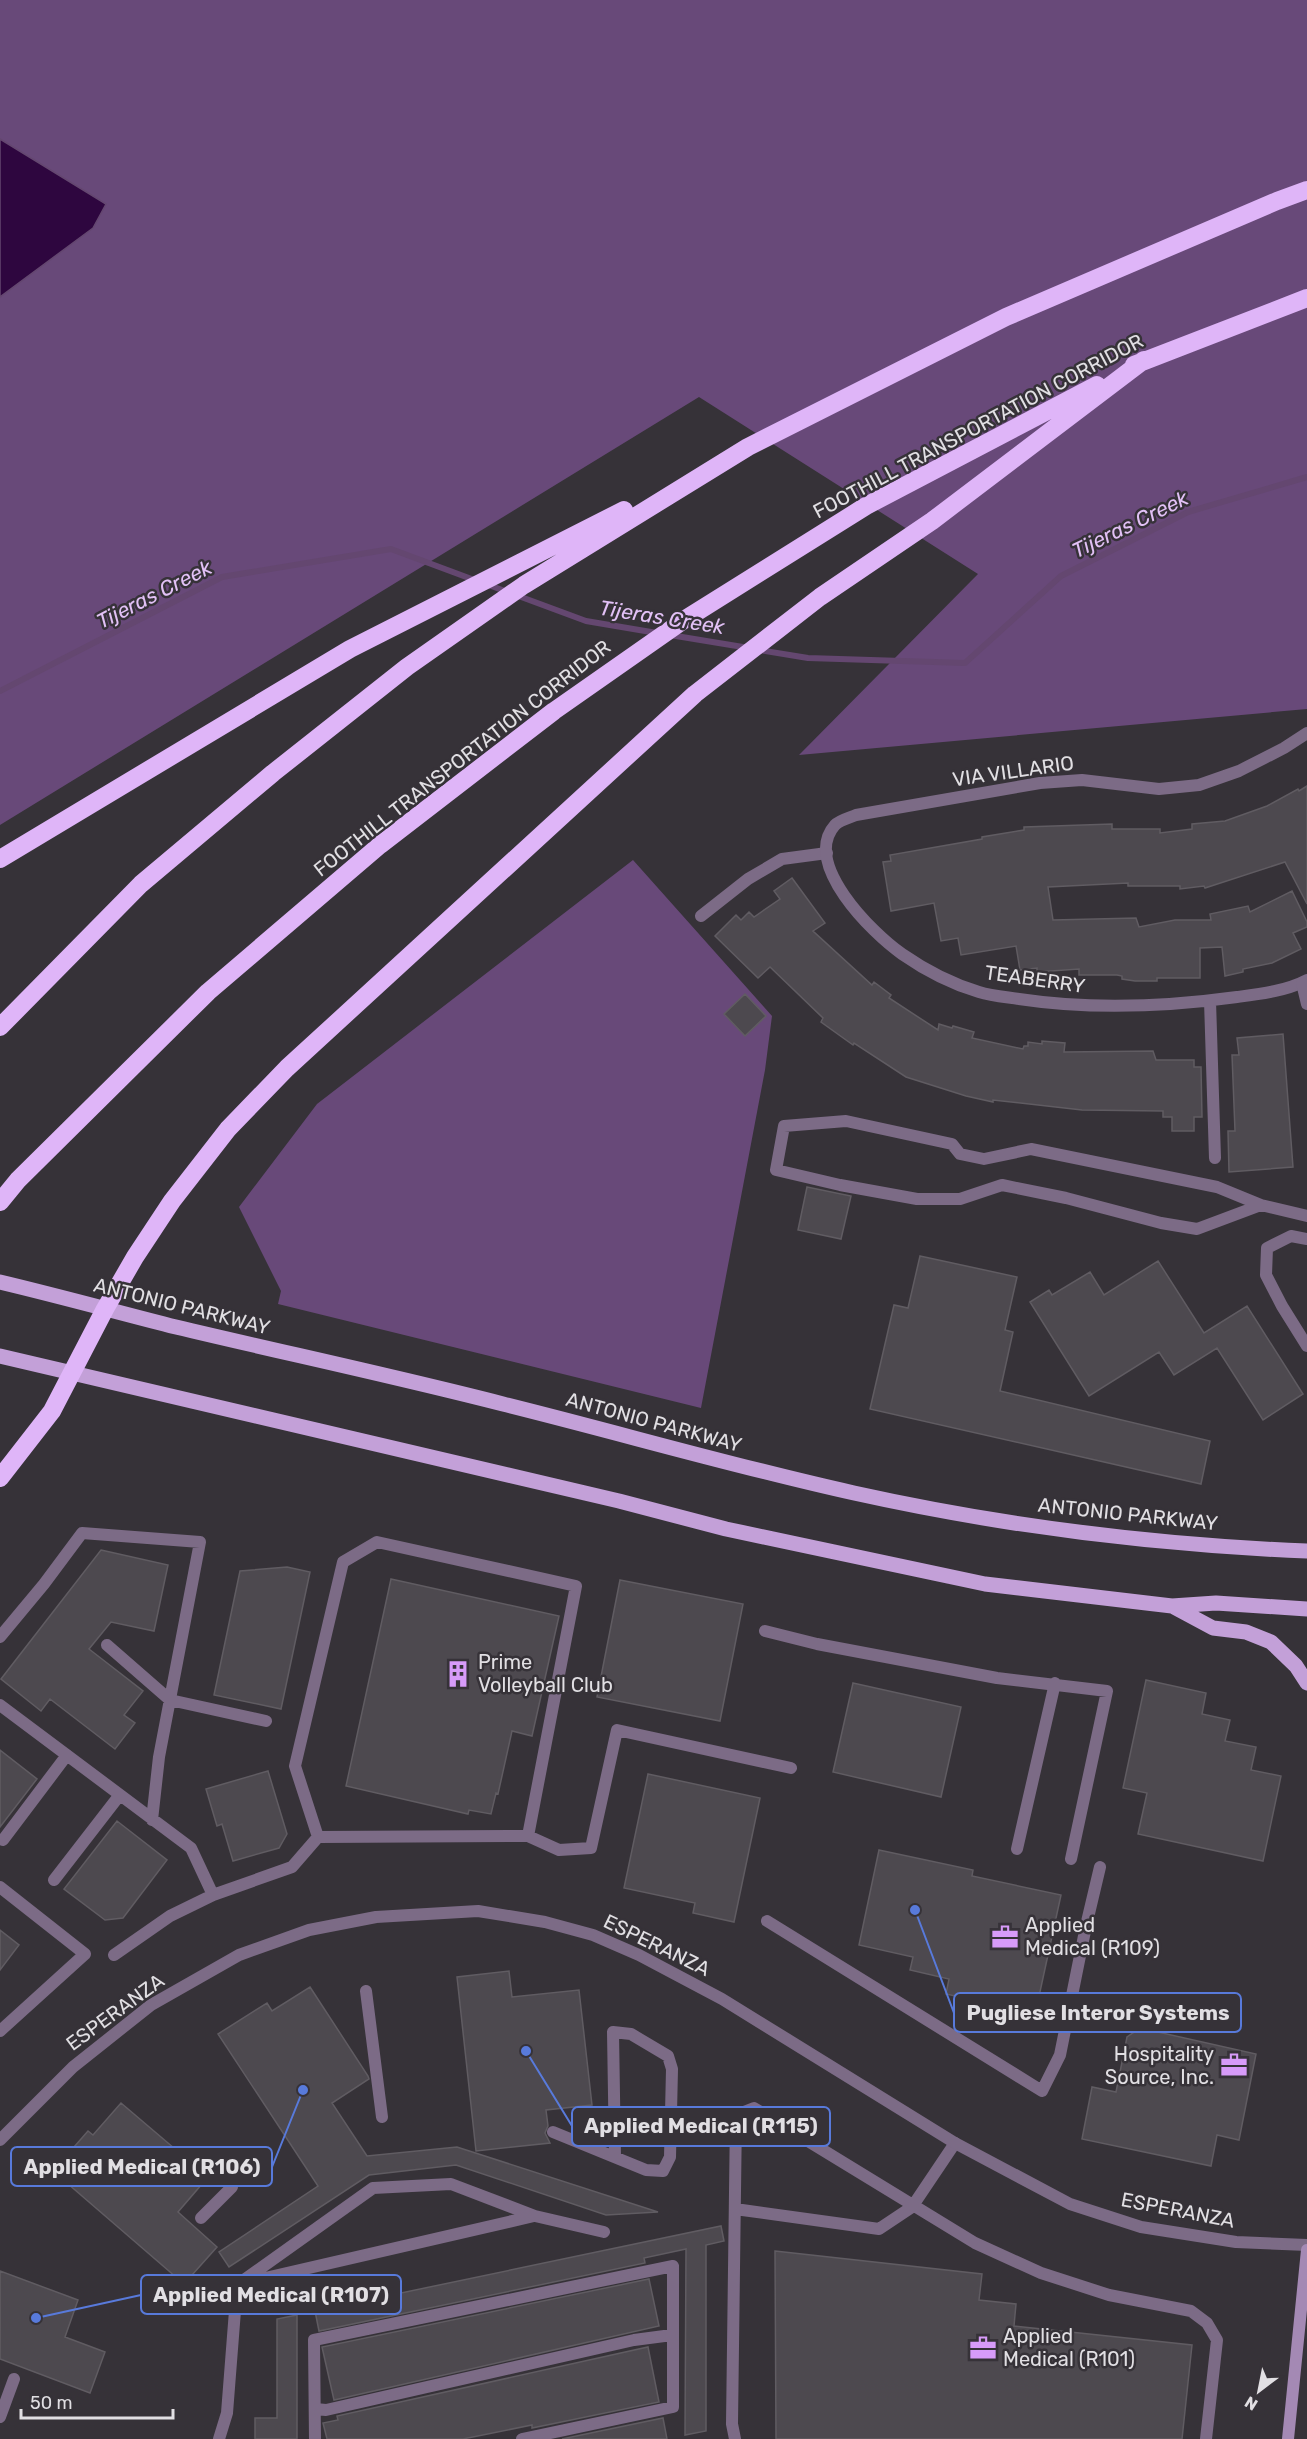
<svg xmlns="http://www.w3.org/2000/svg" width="1307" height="2439" viewBox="0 0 1307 2439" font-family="Rubik,sans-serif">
	<rect width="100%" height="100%" fill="#363238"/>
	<path fill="#684979" d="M0 0H1307V709L799 755 978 574 699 397 0 825Z
		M633 860 772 1016 765 1070 701 1408 278 1304 281 1291 239 1207 317 1104Z"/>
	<path fill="#2e063f" stroke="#644770" stroke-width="1.5" d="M0 139 106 204 93 228 0 297Z"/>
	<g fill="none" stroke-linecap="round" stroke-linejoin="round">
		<path stroke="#644770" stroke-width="6" d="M486 584 586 621 657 633
			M670 635 749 648
			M759 650 808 658 965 663 1061 576 1188 512 1307 477
			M0 691 222 577 391 549 477 581"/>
	</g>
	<path fill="#4d494f" stroke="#605c62" stroke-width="1.5" d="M1307 786V904L1285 862 1205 888 1204 886 1180 889V886H1128V883L1048 887 1053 920 1136 918 1139 927 1175 920H1211L1210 914 1248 906 1250 912 1292 891 1307 922V927L1293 933 1301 949 1272 963 1243 969V972L1225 976 1222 947 1200 948V978H1157V981H1135L1122 979V976L1117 975H1079V969L1037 972V968L1020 970 1016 946 961 955 958 938 941 941 934 903 891 911 883 862 891 861 890 855 982 839V837L1024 830V827L1112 824V829H1160V833L1192 829V824L1225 821 1267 806 1298 789 1299 791Z
		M792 878 825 923 813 931 872 985 874 982 891 995 889 998 938 1030 939 1024 952 1028 953 1026 974 1032 972 1038 1023 1049 1024 1046H1028V1042L1042 1044V1041L1065 1043 1064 1052 1153 1051 1156 1060H1194V1067H1201L1202 1117H1194V1131H1172V1117H1163V1111L1082 1110 993 1100V1102L966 1096 906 1077 854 1043 853 1045 821 1022 823 1018 770 967 758 978 715 936 736 915 741 920 749 912 754 917 780 899 774 891Z
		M745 994 766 1016 745 1036 724 1014Z
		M1283 1034 1293 1167 1229 1172 1228 1131H1235L1232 1055H1239L1237 1038Z
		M807 1187 851 1196 841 1239 798 1230Z
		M920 1256 1017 1277 1005 1330 1013 1332 1000 1391 1210 1441 1201 1484 870 1409 894 1305 908 1308Z
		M1158 1261 1204 1333 1247 1306 1303 1394 1263 1420 1217 1348 1174 1375 1159 1352 1089 1396 1030 1302 1049 1290 1052 1295 1090 1272 1104 1295Z
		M101 1550 168 1565 154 1631 111 1622 89 1649 143 1691 124 1715 135 1723 115 1749 50 1699 41 1711 1 1679Z
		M287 1567 310 1572 281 1709 214 1695 240 1571Z
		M391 1579 559 1616 532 1736 512 1731 498 1794 496 1793 491 1814 469 1810 468 1814 346 1786Z
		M620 1580 743 1604 720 1721 597 1697Z
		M1146 1680 1206 1693 1202 1714 1230 1720 1225 1741 1256 1747 1251 1770 1281 1776 1263 1861 1138 1834 1147 1793 1123 1788Z
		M853 1683 961 1707 941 1797 833 1772Z
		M0 1750 37 1779 0 1827Z
		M268 1771 287 1834 279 1848 233 1861 222 1824 217 1826 206 1789Z
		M648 1774 760 1798 734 1922 693 1913 695 1903 624 1888Z
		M117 1821 167 1860 123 1918 105 1920 64 1889Z
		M879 1850 973 1870 972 1876 1061 1895 1033 2024 994 2016 996 2005 946 1994 949 1979 910 1970 913 1957 859 1945Z
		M0 1930 19 1945 0 1970Z
		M509 1971 512 1997 579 1990 592 2105 546 2110 548 2126 545 2133 550 2143 476 2151 457 1977Z
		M310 1987 368 2076 369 2079 332 2103 367 2156 457 2147 658 2212 606 2215 456 2165 369 2175 229 2267 219 2252 318 2186 218 2034 267 2003 272 2011Z
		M1140 2028 1256 2054 1239 2140 1217 2135 1211 2166 1082 2139 1092 2087 1116 2092 1127 2037Z
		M121 2103 208 2177 178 2212 217 2247 184 2284 53 2171 88 2131 93 2135Z
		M721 2226 724 2241 706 2245V2431L685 2435 686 2249 644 2258 645 2263 319 2331 315 2311Z
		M775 2251 982 2274 979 2300 1016 2304 1014 2326 1192 2345 1182 2439H776Z
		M0 2271 78 2300 65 2337 105 2352 90 2393 0 2359Z
		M649 2279 659 2326 334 2400 322 2347Z
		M297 2315V2439H255V2418H277V2319Z
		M648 2347 659 2402 532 2428V2425L463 2439H327L323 2423 338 2420 337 2416Z
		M663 2418 667 2439H562Z"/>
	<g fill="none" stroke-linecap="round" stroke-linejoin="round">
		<path stroke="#7c6b86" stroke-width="12" d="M701 916 748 879 782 859 827 853
			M1261 1205 1197 1229 1161 1223 1066 1198 1002 1185 960 1199H917L840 1185 776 1170 784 1126 846 1121 952 1144 960 1154 984 1159 1031 1149 1217 1187 1261 1205 1307 1216
			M1307 1239 1291 1236 1267 1248 1266 1275 1282 1306 1307 1346
			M765 1631 817 1644 997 1678 1107 1691 1071 1859
			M0 1637 44 1584 82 1533 200 1542 159 1757 152 1820
			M107 1645 170 1700 266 1721
			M0 1705 191 1848 213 1895
			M318 1837 295 1766 343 1562 377 1542 576 1586 528 1836
			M3 1840 67 1755
			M1017 1849 1055 1683
			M54 1880 119 1796
			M0 1887 85 1954 0 2031
			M767 1921 1042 2091 1060 2055 1086 1926 1100 1867
			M114 1955 170 1916 213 1895 292 1867 318 1837 528 1836 559 1850 591 1848 617 1730 791 1768
			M366 1991 382 2117
			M553 2132 646 2170 663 2171 670 2157 672 2069 668 2056 631 2034 613 2032 615 2157
			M735 2209 879 2229 912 2207 955 2143
			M201 2218 232 2187
			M244 2283 534 2216
			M315 2409 326 2410 634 2340 672 2335
			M0 2417 14 2379
			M219 2439 227 2413 237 2285 373 2188 451 2184 535 2216 604 2232
			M315 2439 314 2340 673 2266V2407L522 2439
			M735 2439 732 2424 736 2115 754 2108 975 2243 1041 2273 1109 2295 1191 2311 1207 2323 1217 2340 1206 2439"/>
		<path stroke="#7c6b86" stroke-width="12" d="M1307 733 1284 748 1239 771 1199 785 1159 789 1082 780 1040 783 856 815C849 818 840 820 835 825 801 863 872 933 902 954 925 970 952 984 979 992 992 996 1006 997 1019 999 1092 1010 1164 1007 1237 997 1260 994 1286 991 1307 980
			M1210 1001 1215 1158"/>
		<path stroke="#7c6b86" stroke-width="12" d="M1302 983 1307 1004
			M0 2140 73 2067 151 2005 239 1955 309 1930 376 1917 478 1911 545 1922 593 1935 639 1955 722 1999 955 2143 1070 2204 1141 2227 1236 2242 1307 2245"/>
		<path stroke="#a489b4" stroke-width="12" d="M1288 2439 1307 2250"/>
		<path stroke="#c3a0d8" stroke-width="15" d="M0 1282C59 1296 117 1312 176 1327 285 1353 394 1376 503 1404 620 1433 736 1467 854 1493 1003 1526 1155 1545 1307 1551
			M0 1356 619 1501 726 1529 985 1584 1172 1606 1216 1603 1307 1609
			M1172 1606 1213 1628 1246 1632 1271 1642 1296 1666 1307 1683"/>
		<path stroke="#dfb5f8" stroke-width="18" d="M1134 365 1307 298
			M0 859 350 649 624 510
			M0 1027 141 884 273 773 407 667 524 585 748 447 1006 317 1277 201 1307 190
			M0 1202 18 1180 208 992 380 845 554 711 684 620 866 506 1097 385
			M0 1478 52 1411 105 1309 135 1257 172 1201 228 1129 287 1068 695 694 820 597 932 521 1144 360"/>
	</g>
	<defs>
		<symbol id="building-bare" viewBox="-9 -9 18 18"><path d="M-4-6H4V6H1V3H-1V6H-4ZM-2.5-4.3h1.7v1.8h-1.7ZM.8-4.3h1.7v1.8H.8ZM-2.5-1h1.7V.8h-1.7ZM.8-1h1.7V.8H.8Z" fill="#d79bf9" stroke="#363238" stroke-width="2.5" paint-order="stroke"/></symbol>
		<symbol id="office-bare" viewBox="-9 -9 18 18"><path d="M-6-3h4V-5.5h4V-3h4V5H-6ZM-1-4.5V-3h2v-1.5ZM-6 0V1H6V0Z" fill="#d79bf9" stroke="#363238" stroke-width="2.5" paint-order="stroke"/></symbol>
	</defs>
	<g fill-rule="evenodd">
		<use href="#building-bare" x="439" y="1655" width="38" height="38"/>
		<use href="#office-bare" x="986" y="1918" width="38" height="38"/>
		<use href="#office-bare" x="1215" y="2046" width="38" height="38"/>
		<use href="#office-bare" x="964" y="2329" width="38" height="38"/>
	</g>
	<g text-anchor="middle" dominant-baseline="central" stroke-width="5" stroke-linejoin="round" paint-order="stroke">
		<g font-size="20" fill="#e1dfe3" stroke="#363238">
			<text transform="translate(978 426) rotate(-28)">FOOTHILL TRANSPORTATION CORRIDOR</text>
			<text transform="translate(462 758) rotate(-38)">FOOTHILL TRANSPORTATION CORRIDOR</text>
			<text transform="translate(1013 771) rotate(-8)">VIA VILLARIO</text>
			<text transform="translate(1035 979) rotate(8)">TEABERRY</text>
			<text transform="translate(182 1306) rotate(14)">ANTONIO PARKWAY</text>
			<text transform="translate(654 1422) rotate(15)">ANTONIO PARKWAY</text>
			<text transform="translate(1128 1514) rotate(6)">ANTONIO PARKWAY</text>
			<text transform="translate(657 1945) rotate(26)">ESPERANZA</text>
			<text transform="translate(115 2012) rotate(-36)">ESPERANZA</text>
			<text transform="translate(1178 2210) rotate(11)">ESPERANZA</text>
		</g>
		<g font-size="20" fill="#e1dfe3" stroke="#363238" text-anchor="start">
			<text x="478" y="1662">Prime<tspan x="478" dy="23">Volleyball Club</tspan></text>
			<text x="1025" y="1925">Applied<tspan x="1025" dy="23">Medical (R109)</tspan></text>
			<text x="1214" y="2054" text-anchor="end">Hospitality<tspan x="1214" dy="23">Source, Inc.</tspan></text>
			<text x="1003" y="2336">Applied<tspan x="1003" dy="23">Medical (R101)</tspan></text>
		</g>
		<g font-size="21" font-style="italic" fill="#e2c1f6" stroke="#363238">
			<text transform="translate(1130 524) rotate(-26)">Tijeras Creek</text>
			<text transform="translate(154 594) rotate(-27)">Tijeras Creek</text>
			<text transform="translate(662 617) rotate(9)">Tijeras Creek</text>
		</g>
	</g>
	<path fill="none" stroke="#587adb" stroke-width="2" d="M915 1910L954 2013M526 2051L572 2126M303 2090L272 2167M36 2318L141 2295"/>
	<g fill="#587adb" stroke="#363238" stroke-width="2">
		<circle cx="915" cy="1910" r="6"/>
		<circle cx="526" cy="2051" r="6"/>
		<circle cx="303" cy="2090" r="6"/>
		<circle cx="36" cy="2318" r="6"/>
	</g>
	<g fill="#363238" stroke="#587adb" stroke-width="2">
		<rect x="954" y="1993" width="287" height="39" rx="6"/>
		<rect x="572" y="2107" width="258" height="39" rx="6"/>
		<rect x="11" y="2147" width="261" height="39" rx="6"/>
		<rect x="141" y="2275" width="260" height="39" rx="6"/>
	</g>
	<g font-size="21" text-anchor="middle" font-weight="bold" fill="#e1dfe3">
		<text x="1098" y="2020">Pugliese Interor Systems</text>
		<text x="701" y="2133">Applied Medical (R115)</text>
		<text x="142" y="2174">Applied Medical (R106)</text>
		<text x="271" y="2302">Applied Medical (R107)</text>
	</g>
	<g transform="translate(1259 2391) rotate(212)" stroke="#363238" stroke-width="4.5" paint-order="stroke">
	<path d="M0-4.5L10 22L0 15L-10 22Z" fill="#e1dfe3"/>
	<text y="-9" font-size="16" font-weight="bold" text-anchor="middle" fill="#e1dfe3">N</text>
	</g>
	<path d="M21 2409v9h152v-9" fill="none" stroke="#e1dfe3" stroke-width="3"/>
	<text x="30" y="2409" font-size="18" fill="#e1dfe3" stroke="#363238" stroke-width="4.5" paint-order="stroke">50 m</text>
</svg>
